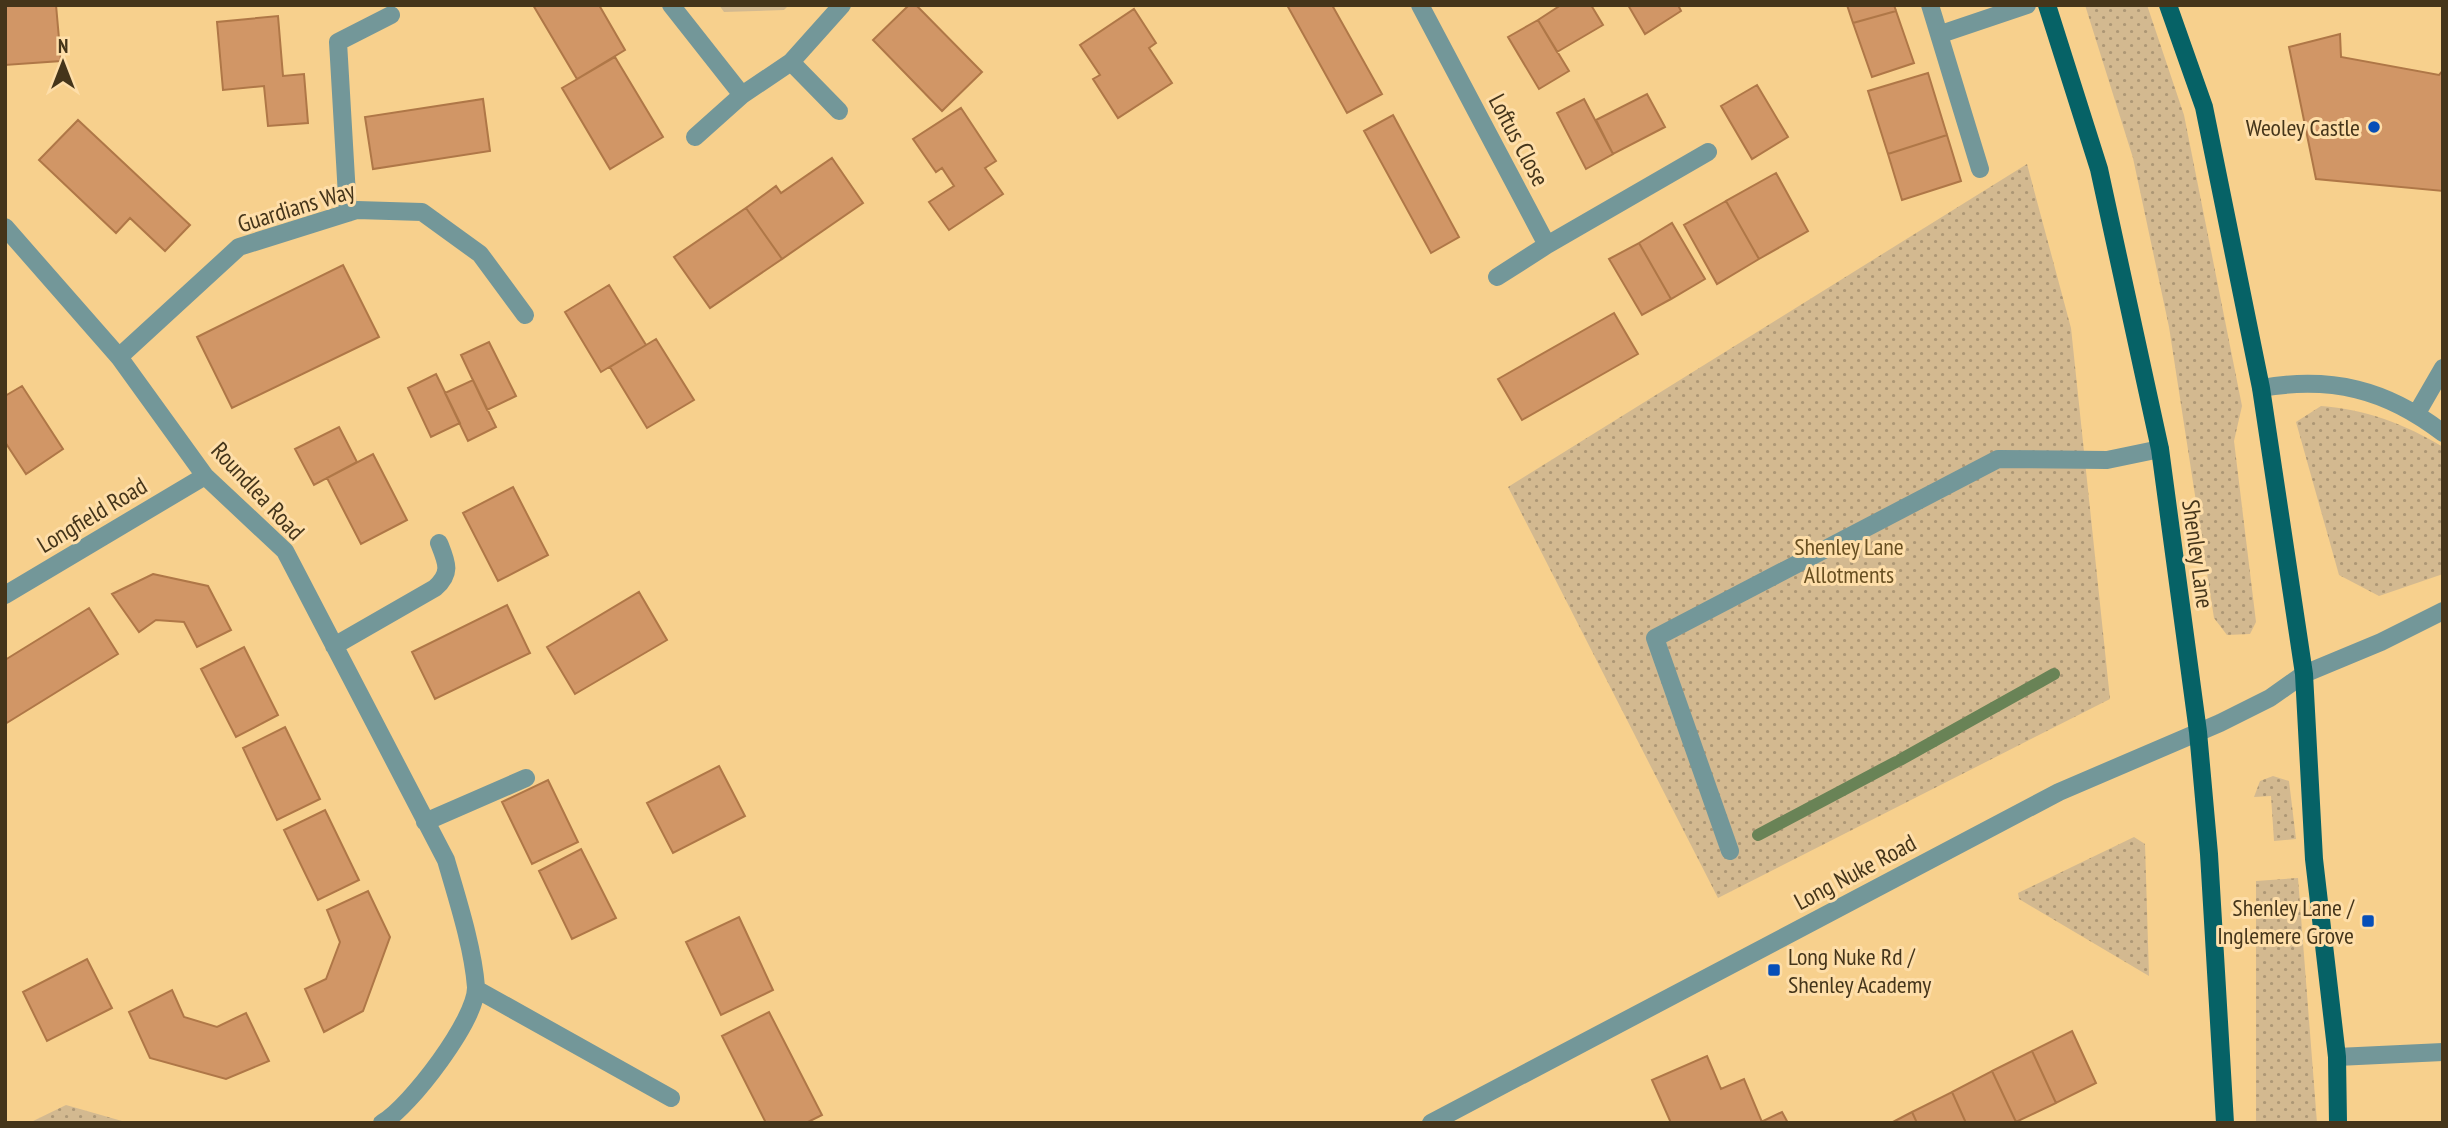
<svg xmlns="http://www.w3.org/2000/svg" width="2448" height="1128" viewBox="0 0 2448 1128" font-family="'PT Sans Narrow',sans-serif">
	<defs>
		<pattern id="grass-dots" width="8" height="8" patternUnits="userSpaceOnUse" patternTransform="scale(1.75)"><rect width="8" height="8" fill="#d3b990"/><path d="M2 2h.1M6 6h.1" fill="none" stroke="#ad9775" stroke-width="1.8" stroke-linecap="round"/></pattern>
	</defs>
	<rect width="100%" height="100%" fill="#f7d08d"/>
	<path fill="url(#grass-dots)" d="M2085 5H2147L2184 115 2242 406 2234 441 2256 622 2250 634 2227 635 2214 618 2169 327 2133 158Z
		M2027 164 2071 328 2110 699 1718 898 1508 487Z
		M2321 406C2365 409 2405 424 2443 447V574L2379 596 2339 575 2296 422Z
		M2273 776 2289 781 2296 839 2274 841 2271 796 2254 797 2260 781Z
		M2134 837 2145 844 2149 976 2019 899 2018 893Z
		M2298 878 2317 1123H2256V881Z
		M66 1105 129 1123H29Z"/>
	<path fill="#d3b990" d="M719 5H789L784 10 724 12Z"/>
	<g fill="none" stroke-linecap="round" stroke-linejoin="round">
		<path stroke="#698356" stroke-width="12" d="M1900 760 2054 674
			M1758 835 1896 762"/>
	</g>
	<path fill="#d19666" stroke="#af7747" stroke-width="2" d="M5 5H56L61 61 5 65Z
		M533 5H599L625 50 577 79Z
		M909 5H916L982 72 942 111 873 40Z
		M1287 5H1332L1382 94 1347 113Z
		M1561 5H1591L1603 25 1557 52 1538 20Z
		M1628 5H1678L1681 11 1645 34Z
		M1847 5H1894L1896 11 1853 23Z
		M1134 9 1156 43 1149 48 1172 83 1118 118 1093 79 1100 75 1080 45Z
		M1896 11 1914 63 1872 77 1853 23Z
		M278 16 283 76 304 74 308 123 268 126 264 86 223 90 217 22Z
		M1538 20 1569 71 1539 89 1508 37Z
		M2340 34 2341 57 2439 75 2443 70V191L2316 179 2289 47Z
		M615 57 663 137 610 169 562 88Z
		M1928 73 1947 135 1888 154 1868 91Z
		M1757 85 1788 137 1752 159 1721 106Z
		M1647 94 1665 127 1613 154 1596 120Z
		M483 99 490 151 373 169 365 117Z
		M1584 99 1613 154 1586 169 1557 113Z
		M961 108 996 161 985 168 1003 194 949 230 929 202 954 186 942 168 936 172 913 139Z
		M1393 115 1459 237 1431 253 1364 131Z
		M78 120 190 225 165 251 130 218 116 233 39 160Z
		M1947 135 1961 181 1902 200 1888 154Z
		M832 158 863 203 782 259 746 208 776 186 781 193Z
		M1776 173 1808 231 1759 259 1726 201Z
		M1726 201 1759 259 1717 284 1684 225Z
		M746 208 782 259 710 308 674 257Z
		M1672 223 1705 279 1671 299 1639 243Z
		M1639 243 1671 299 1642 315 1609 259Z
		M343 265 379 337 232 408 197 337Z
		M609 285 646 345 601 372 565 312Z
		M1614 313 1638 354 1522 420 1498 379Z
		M656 339 694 400 647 428 610 367Z
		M489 342 516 396 487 410 461 355Z
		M436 374 460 423 431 437 408 388Z
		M473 380 496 427 468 441 445 393Z
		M22 386 63 449 26 474 5 442V396Z
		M339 427 357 462 314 485 295 449Z
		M373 454 407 520 361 544 327 478Z
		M513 487 548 555 498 581 463 513Z
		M153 574 208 586 231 630 197 647 184 622 156 620 139 632 112 594Z
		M639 592 667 640 575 694 547 647Z
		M507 605 530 653 435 699 412 652Z
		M89 608 118 654 5 724V660Z
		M244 647 278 715 236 737 201 669Z
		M285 727 320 799 277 820 243 748Z
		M719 766 745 816 673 853 647 803Z
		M548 780 578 842 532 864 502 802Z
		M325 810 359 880 318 900 284 830Z
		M581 849 616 918 572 939 539 871Z
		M368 891 390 937 363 1011 324 1032 305 989 326 979 340 942 327 910Z
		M739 917 773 990 721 1015 686 942Z
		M87 959 112 1008 47 1041 23 992Z
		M172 990 184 1017 217 1027 246 1013 269 1061 226 1079 150 1058 129 1012Z
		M769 1012 822 1115 806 1123H766L722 1036Z
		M2072 1031 2096 1083 2056 1103 2032 1051Z
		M2032 1051 2056 1103 2016 1122 1992 1071Z
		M1707 1056 1721 1089 1744 1079 1762 1122 1671 1123 1652 1080Z
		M1992 1071 2016 1122 1966 1123 1952 1092Z
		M1952 1092 1966 1123H1917L1912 1112Z
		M1782 1112 1788 1123H1759Z
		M1912 1112 1917 1123H1891Z"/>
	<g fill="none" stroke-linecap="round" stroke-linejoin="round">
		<path stroke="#739799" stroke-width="18" d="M671 5 742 95
			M1420 5 1547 245 1497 277
			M1930 5 1980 169
			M1941 34 2027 5
			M791 62 839 111
			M695 137 742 95 791 62 842 5
			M348 213 338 42 391 15
			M5 227 119 357 205 476 285 551 446 860C457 898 473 947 476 987 477 1019 410 1107 382 1123
			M1547 245 1708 152
			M119 357 239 247 357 210 422 212 480 254 525 315
			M2261 388C2331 376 2386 389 2443 433
			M2417 413 2443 368
			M5 595 205 476
			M334 646 435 588C452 573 447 563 439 543
			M425 822 526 778
			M1730 851 1655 638 1998 459 2107 460 2160 449
			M476 989 671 1098
			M2337 1057 2443 1052
			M1431 1123 2059 792 2220 723 2270 698 2304 674 2381 642 2443 611"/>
		<path stroke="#066266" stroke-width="18" d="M2047 5 2099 169 2160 449 2198 732 2209 854 2225 1123
			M2168 5 2204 107 2261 388 2304 674 2314 859 2337 1057 2338 1123"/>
	</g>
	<g fill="#064eb8" stroke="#fedea9" stroke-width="2.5">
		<circle cx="2374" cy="127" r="7"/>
		<rect x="2361" y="914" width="14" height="14" rx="3.5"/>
		<rect x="1767" y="963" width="14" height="14" rx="3.5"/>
	</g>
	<g text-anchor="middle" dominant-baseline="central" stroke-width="6" stroke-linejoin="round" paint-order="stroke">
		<g font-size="24" fill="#45351a" stroke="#fedea9" text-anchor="end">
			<text x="2360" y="127">Weoley Castle</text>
			<text x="2354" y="907">Shenley Lane /<tspan x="2354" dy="28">Inglemere Grove</tspan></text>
			<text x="1788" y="956" text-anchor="start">Long Nuke Rd /<tspan x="1788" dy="28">Shenley Academy</tspan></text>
		</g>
		<g font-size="24" fill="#45351a" stroke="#fedea9">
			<text transform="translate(1519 140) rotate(62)">Loftus Close</text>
			<text transform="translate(296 207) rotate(-17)">Guardians Way</text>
			<text transform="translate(258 491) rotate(47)">Roundlea Road</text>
			<text transform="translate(92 515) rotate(-31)">Longfield Road</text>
			<text transform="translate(2198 554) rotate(82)">Shenley Lane</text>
			<text transform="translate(1855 872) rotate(-28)">Long Nuke Road</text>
		</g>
		<g font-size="24" fill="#684f21" stroke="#fedea9">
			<text x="1849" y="546">Shenley Lane<tspan x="1849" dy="28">Allotments</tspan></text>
		</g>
	</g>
	<rect width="2448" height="1128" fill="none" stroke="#45351a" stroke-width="14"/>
	<g transform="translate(63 63)" stroke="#fedea9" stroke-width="5" paint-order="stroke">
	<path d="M0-5L12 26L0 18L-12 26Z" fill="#45351a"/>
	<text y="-10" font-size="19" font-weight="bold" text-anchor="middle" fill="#45351a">N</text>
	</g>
</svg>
